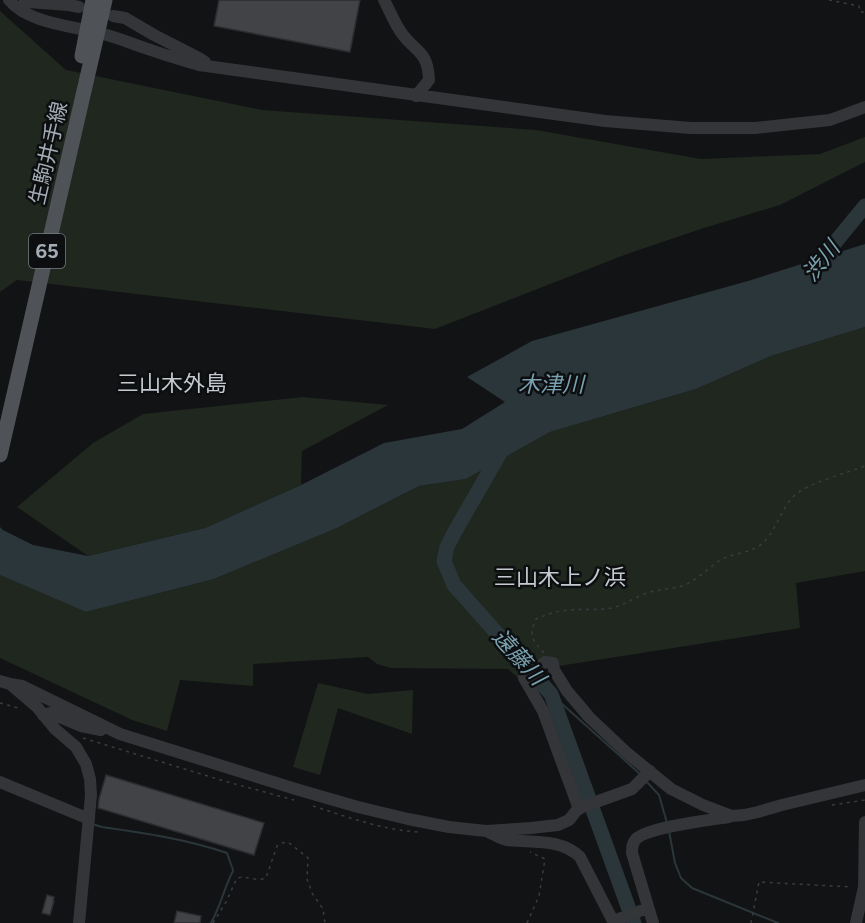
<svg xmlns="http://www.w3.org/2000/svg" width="865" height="923" viewBox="0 0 865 923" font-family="Figtree,'Noto Sans JP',sans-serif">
	<rect width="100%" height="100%" fill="#121314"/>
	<path fill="#1f271f" d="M0 11 66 70 262 110 536 130 701 159 820 154 865 137V162L780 205 704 228 627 254 435 329 17 280 0 292Z
		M865 327V571L796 583 800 628 559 666 556 660 518 678 508 669 391 668 377 664 368 657 253 664V686L180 680 167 731 132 720 0 658V575L86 612 214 579 337 528 419 486 466 479 550 432 696 389 771 356Z
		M303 397 388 405 302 451 301 485 205 528 88 556 17 507 93 443 143 414Z
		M318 683 368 694 413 690 412 734 338 708 320 775 293 767Z"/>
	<path fill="#2b363a" d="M865 244V327L771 356 696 389 550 432 466 479 419 486 337 528 214 579 86 612 0 575V527L3 530 33 545 88 556 205 528 301 485 384 443 462 429 505 402 467 377 532 341 748 281Z"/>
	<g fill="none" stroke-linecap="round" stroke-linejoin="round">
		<path stroke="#2b363a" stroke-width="2" d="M551 694 640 774
			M646 781 659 795 667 823
			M92 824 102 827C144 833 186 839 227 853L233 870
			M669 831 675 863 681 878 692 888 778 923
			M211 923C221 905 224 888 233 871"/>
		<path stroke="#2b363a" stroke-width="15" d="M810 273 865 206
			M504 446 454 533 447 547 444 561 454 585 551 694 634 923"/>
	</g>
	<path fill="#414347" stroke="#2c2d30" stroke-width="1.5" d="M219 0H360L350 52 214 26Z
		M106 775 264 823 254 855 98 808 99 799Z
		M47 895 54 897 53 901H54L50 915 42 913Z
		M177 911 201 916 200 923H174Z"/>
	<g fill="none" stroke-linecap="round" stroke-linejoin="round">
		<path stroke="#393c40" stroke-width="1.5" stroke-dasharray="3 4.5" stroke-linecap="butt" d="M829 0 859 6 860 12H865
			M544 653C533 641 528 636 536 619 544 616 552 612 562 611 578 608 595 611 612 608 625 605 636 596 650 592 662 589 674 589 685 585 698 579 707 569 719 561 733 552 752 554 764 542 777 528 781 509 794 496 807 483 847 473 865 466
			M0 703 22 709
			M83 738 224 781 294 800
			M832 805 865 800
			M313 806C348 817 382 830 419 832
			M213 923 226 902 237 878C247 875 256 882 266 878L277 846 282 843 288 842 308 858 307 879 312 893 323 909 325 923
			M527 923 539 896 545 859 530 852
			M751 923 759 882 852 887"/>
		<path stroke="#333539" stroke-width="12" d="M9 0C29 24 74 26 103 34 119 38 135 45 151 50 167 56 183 60 199 65L605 121 691 128H755L830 120 865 107
			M25 0 28 2 69 5 79 7
			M384 0C390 11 395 25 403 35 417 53 428 52 429 80L416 96
			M113 16 125 18 154 35 199 58 205 62
			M0 681 10 684 37 707 55 729 76 747 86 764 90 779 91 795 79 923
			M10 684 22 686 120 734 299 790 358 807 408 819 449 827 486 831 531 828 558 825 569 820 577 810 582 807 632 789 650 771
			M43 715 50 713 81 726 101 730
			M0 782 89 819
			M579 809 543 711 524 678 545 662 553 663 554 670 567 691 589 717 627 753 671 789 703 805 732 816 744 815 758 812 782 805 865 785
			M490 833C495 835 501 839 507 840 532 843 561 838 580 857L614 923
			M613 921 648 908
			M653 923 632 853C632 848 632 843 636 839 648 827 710 820 729 817
			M856 923 864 887 865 822"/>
		<path stroke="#4f5358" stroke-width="15" d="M82 56 93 0
			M0 455 105 0"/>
	</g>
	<g text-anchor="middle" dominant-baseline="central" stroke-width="5" stroke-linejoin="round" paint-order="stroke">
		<rect fill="#0d0e0f" stroke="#777d83" stroke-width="1.5" x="29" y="234" width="36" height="34" rx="4.5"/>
		<g font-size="20" font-weight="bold" fill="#a4acb5">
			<text x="47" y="251">65</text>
		</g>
		<g font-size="21" fill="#a4acb5" stroke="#0d0e0f">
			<text transform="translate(48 153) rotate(-77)">生駒井手線</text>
		</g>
		<g font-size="22" font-style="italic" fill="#7aa1b0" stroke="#0d0e0f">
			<text transform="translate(821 261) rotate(-51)">渋川</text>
			<text x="551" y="384">木津川</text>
			<text transform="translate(519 657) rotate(48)">遠藤川</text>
		</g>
		<g font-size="22" fill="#c5cad1" stroke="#0d0e0f">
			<text x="172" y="383">三山木外島</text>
			<text x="560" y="577">三山木上ノ浜</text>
		</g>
	</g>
</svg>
